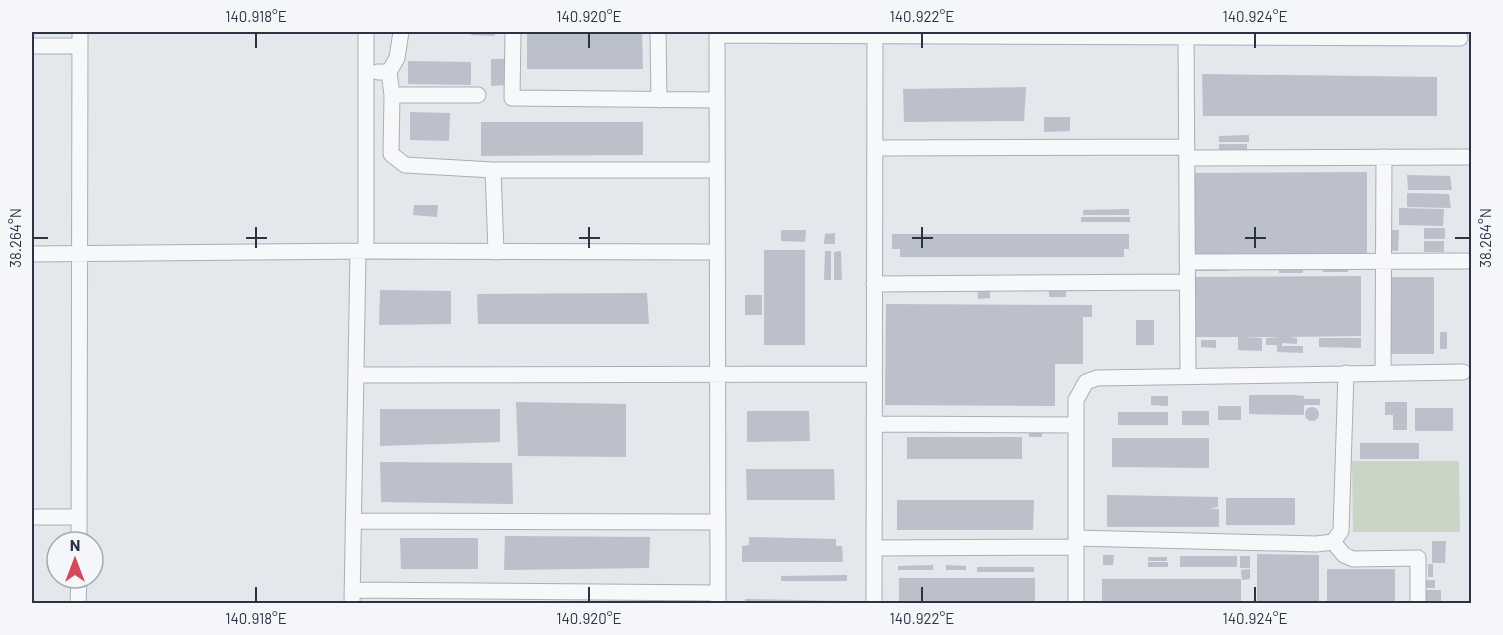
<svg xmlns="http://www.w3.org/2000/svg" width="1503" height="635" viewBox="0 0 1503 635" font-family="Barlow,sans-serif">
	<rect width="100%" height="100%" fill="#e4e7ec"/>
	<path fill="#c9d6c5" d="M1352 461H1459L1460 532H1353Z"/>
	<path fill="#bbc0ca" d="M471 32H495V36L471 35Z
		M527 32H642L643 69H527Z
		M491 59H505V85L491 86Z
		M408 61 471 62V85L408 84Z
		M1202 74 1437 77V116H1203Z
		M1026 87 1024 121 904 122 903 89Z
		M410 112 450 113 449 141 410 140Z
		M1044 117H1070V131L1044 132Z
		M481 122H643V155L481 156Z
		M1249 135V142H1219V136Z
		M1219 144H1247V150H1219Z
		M1367 172V255L1191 256V173Z
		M1407 175 1450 176 1452 190H1408Z
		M1407 193 1449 194 1451 208 1407 207Z
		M414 205H438L437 217 413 215Z
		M1399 208 1444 209 1443 226 1399 225Z
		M1129 209V215H1083V210Z
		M1081 217H1130V222H1081Z
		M1424 228H1445V239H1424Z
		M781 230H806L805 242 781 241Z
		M1386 230H1399L1398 251 1385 250Z
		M835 233V244H824L825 234Z
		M892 234H1129V249H1124V257H900V249H892Z
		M1424 241H1444V252H1424Z
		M764 250H805V345H764Z
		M825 251H831V280H824Z
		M841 251 842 280H834V252Z
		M1196 266H1227V271H1195Z
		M1279 266H1303V273H1279Z
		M1323 266H1348V272H1323Z
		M1361 276V336L1289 337 1297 338V344L1282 343V346H1303V353L1277 352V345H1266V338L1280 337H1243L1262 338V351L1238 350V337H1195L1194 277Z
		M1385 277H1434V354H1385Z
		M977 286H990V298L978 299Z
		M1049 286H1075V291H1066V297H1049Z
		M380 290 451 291V324L379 325Z
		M647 293 649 324H478L477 294Z
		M745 295H762V315H745Z
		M886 304 1092 305V317H1083V364H1055V406L885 405Z
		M1136 320H1154V345H1136Z
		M1440 332H1447V349H1440Z
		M1319 338H1361V348L1319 347Z
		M1201 340H1216V348L1201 347Z
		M1249 395H1295L1304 396V399H1320V405H1304V415L1249 414Z
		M1151 396H1168V406L1151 405Z
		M516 402 626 404V457L518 456Z
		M1385 402H1407V430H1393V415H1385Z
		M1218 406H1241V420H1218Z
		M1305 414a7 7 0 1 1 14 0a7 7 0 1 1-14 0Z
		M1415 408H1453V431H1415Z
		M380 409H500V442L380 446Z
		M747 411H809L810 441 747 442Z
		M1182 411H1209V425H1182Z
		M1118 412H1168V425H1118Z
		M1029 432H1042V437H1029Z
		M907 437H1022V459H907Z
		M1112 438H1209V468L1112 467Z
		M1360 443H1419V459H1360Z
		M380 462 512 463 513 504 381 502Z
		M746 469H834L835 500H747Z
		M1107 495 1218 497V507L1209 509H1219V527H1107Z
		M1226 498H1295V525H1226Z
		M897 500H1034L1033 530H897Z
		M505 536 650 537 649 568 504 570Z
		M749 537 836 539V546H842L843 562H742V546L749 545Z
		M400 538H478V569H401Z
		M1432 541H1446L1445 563H1432Z
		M1257 554 1319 555V604H1257Z
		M1103 555H1114L1113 565H1103Z
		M1180 556H1237V567H1180Z
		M1240 556H1250V568H1240Z
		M1148 557H1167V561H1148Z
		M1148 562H1168V567H1148Z
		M1428 564H1433V577H1428Z
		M933 565V570H898V566Z
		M946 565 966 566V570H946Z
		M977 567H1034V572H977Z
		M1250 569V579L1242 580 1241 570Z
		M1327 569H1395V604H1327Z
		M847 575V581H781V576Z
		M899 578H1035V604H899Z
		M1102 579H1241V604H1102Z
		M1425 580H1435V588H1425Z
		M1423 590H1441V604H1423Z
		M745 599 847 601V604H745Z"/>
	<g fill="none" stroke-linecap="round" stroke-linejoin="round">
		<defs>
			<path id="minor" d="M366 32V251
				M513 32 512 98 717 100
				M658 32 659 100
				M717 32 718 604
				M1186 32 1188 375
				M717 35 1460 38
				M32 46H80
				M378 72H389L397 58 401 32
				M389 72 392 95H478
				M392 95 391 154 405 165 493 170 496 252
				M875 148 1187 147
				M1187 158 1468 157
				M493 170H717
				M32 254 366 251 717 252
				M1187 262 1466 261
				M874 284 1187 282
				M1383 372 1384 157
				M356 375 874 374
				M874 424 1076 425
				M32 517H79
				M353 521 718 522
				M1076 538 1316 544 1333 542 1341 531 1346 373
				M79 542 80 32
				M1333 542 1344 555 1353 559 1418 558V604
				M874 548 1076 547
				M352 590 718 593
				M78 604 79 578
				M352 604 358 252
				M874 604 875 32
				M1076 604V400L1086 382 1097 378 1463 372"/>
		</defs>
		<use href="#minor" stroke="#a9aeb7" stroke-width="17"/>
		<use href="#minor" stroke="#f7f8fa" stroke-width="15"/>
	</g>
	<path fill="none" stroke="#2b3445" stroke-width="2" d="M256 33V48M589 33V48M922 33V48M1255 33V48M256 227V248M589 227V248M922 227V248M1255 227V248M33 238H48M246 238H267M579 238H600M912 238H933M1245 238H1266M1455 238H1470M256 587V602M589 587V602M922 587V602M1255 587V602"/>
	<rect width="1503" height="635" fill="none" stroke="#f4f6f9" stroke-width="66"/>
	<g transform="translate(75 560)"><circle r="28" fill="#f4f6f9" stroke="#a4a8b1" stroke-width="1.5"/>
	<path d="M0-4.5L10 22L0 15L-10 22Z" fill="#d1495b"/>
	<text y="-9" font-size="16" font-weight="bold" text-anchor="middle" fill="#2b3445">N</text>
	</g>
	<rect x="33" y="33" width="1437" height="569" fill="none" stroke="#2b3445" stroke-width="2"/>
	<g font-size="15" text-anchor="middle" fill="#2b3445">
		<text x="256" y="22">140.918°E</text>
		<text x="589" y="22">140.920°E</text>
		<text x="922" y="22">140.922°E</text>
		<text x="1255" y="22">140.924°E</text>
		<text transform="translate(16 238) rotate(-90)" y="5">38.264°N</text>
		<text transform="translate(1486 238) rotate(-90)" y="5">38.264°N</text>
		<text x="256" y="624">140.918°E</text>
		<text x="589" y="624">140.920°E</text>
		<text x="922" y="624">140.922°E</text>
		<text x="1255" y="624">140.924°E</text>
	</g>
</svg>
